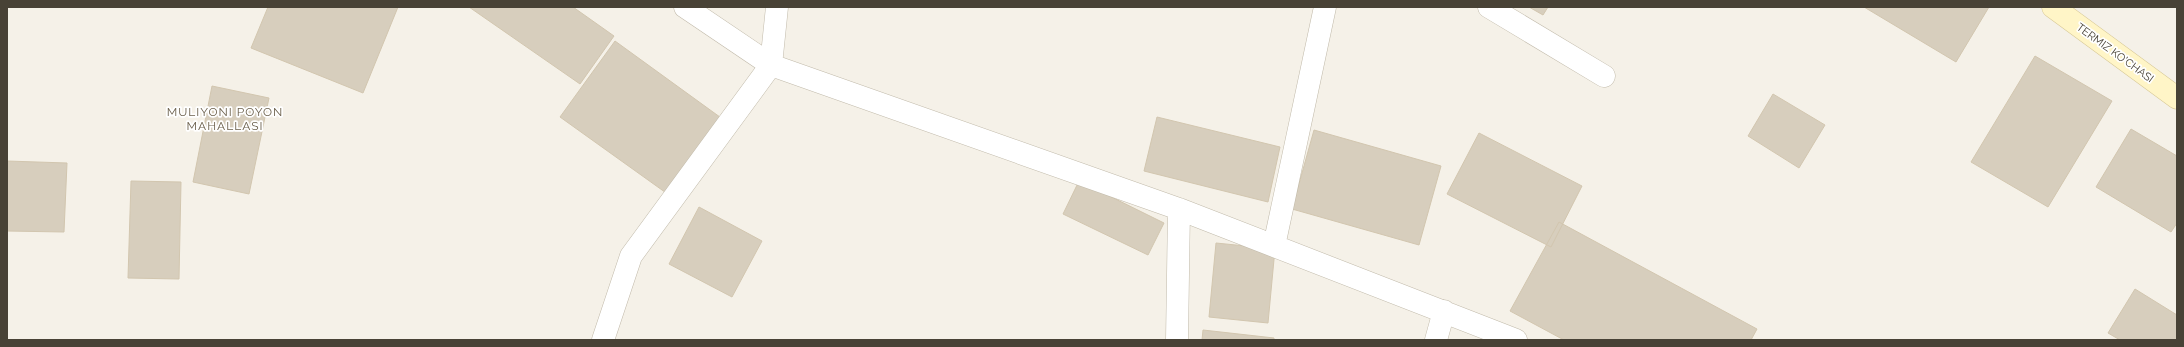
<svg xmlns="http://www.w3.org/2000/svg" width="2184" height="347" viewBox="0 0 2184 347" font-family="Raleway,sans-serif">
	<rect width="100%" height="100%" fill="#f5f1e8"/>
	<path fill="#d7cebd" stroke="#d2c6af" d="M268 7H398L363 93 251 48Z
		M469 7H573L614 36 580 84Z
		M1529 7H1548L1543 15Z
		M1864 7H1989L1956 62Z
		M615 41 724 120 669 195 560 117Z
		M2035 56 2112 101 2048 207 1971 162Z
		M212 86 269 98 249 194 193 182Z
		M1773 94 1825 125 1799 168 1748 136Z
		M1157 117 1280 147 1268 202 1144 171Z
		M2131 129 2177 156V223L2171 232 2096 187Z
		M1314 130 1441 166 1419 245 1292 209Z
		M1479 133 1582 186 1551 247 1447 194Z
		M7 161 67 163 64 232 7 231Z
		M131 181 181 182 179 279 128 278Z
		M1079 181 1164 223 1148 255 1063 214Z
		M699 207 762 241 732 297 669 264Z
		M1559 222 1757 329 1751 340H1564L1510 311Z
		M1216 243 1275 249 1268 323 1209 317Z
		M2135 289 2177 315V340H2120L2108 333Z
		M1203 330 1274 338V340H1202Z"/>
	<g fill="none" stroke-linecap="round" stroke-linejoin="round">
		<defs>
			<path id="minor" d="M685 7 771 65 1179 209 1516 340
				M1489 7 1604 76
				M1274 246 1325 7
				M603 340 631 256 771 65 777 7
				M1177 340 1179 209
				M1436 340 1444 311"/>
			<path id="secondary" d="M2053 7 2177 98"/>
		</defs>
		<use href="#minor" stroke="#c1baaa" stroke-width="23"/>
		<use href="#secondary" stroke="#d7c896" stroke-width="23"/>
		<use href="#minor" stroke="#fff" stroke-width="22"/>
		<use href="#secondary" stroke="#fff5c7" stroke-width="22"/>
	</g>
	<g text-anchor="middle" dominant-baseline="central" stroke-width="3.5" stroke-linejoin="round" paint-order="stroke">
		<g font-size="11" fill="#484236" stroke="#fff">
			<text transform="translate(2115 53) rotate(36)">TERMIZ KO'CHASI</text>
		</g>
		<g font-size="12" letter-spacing="1" fill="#6c614d" stroke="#fff">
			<text x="225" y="112">MULIYONI POYON<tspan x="225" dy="14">MAHALLASI</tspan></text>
		</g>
	</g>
	<rect width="2184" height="347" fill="none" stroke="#484236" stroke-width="16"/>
</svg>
